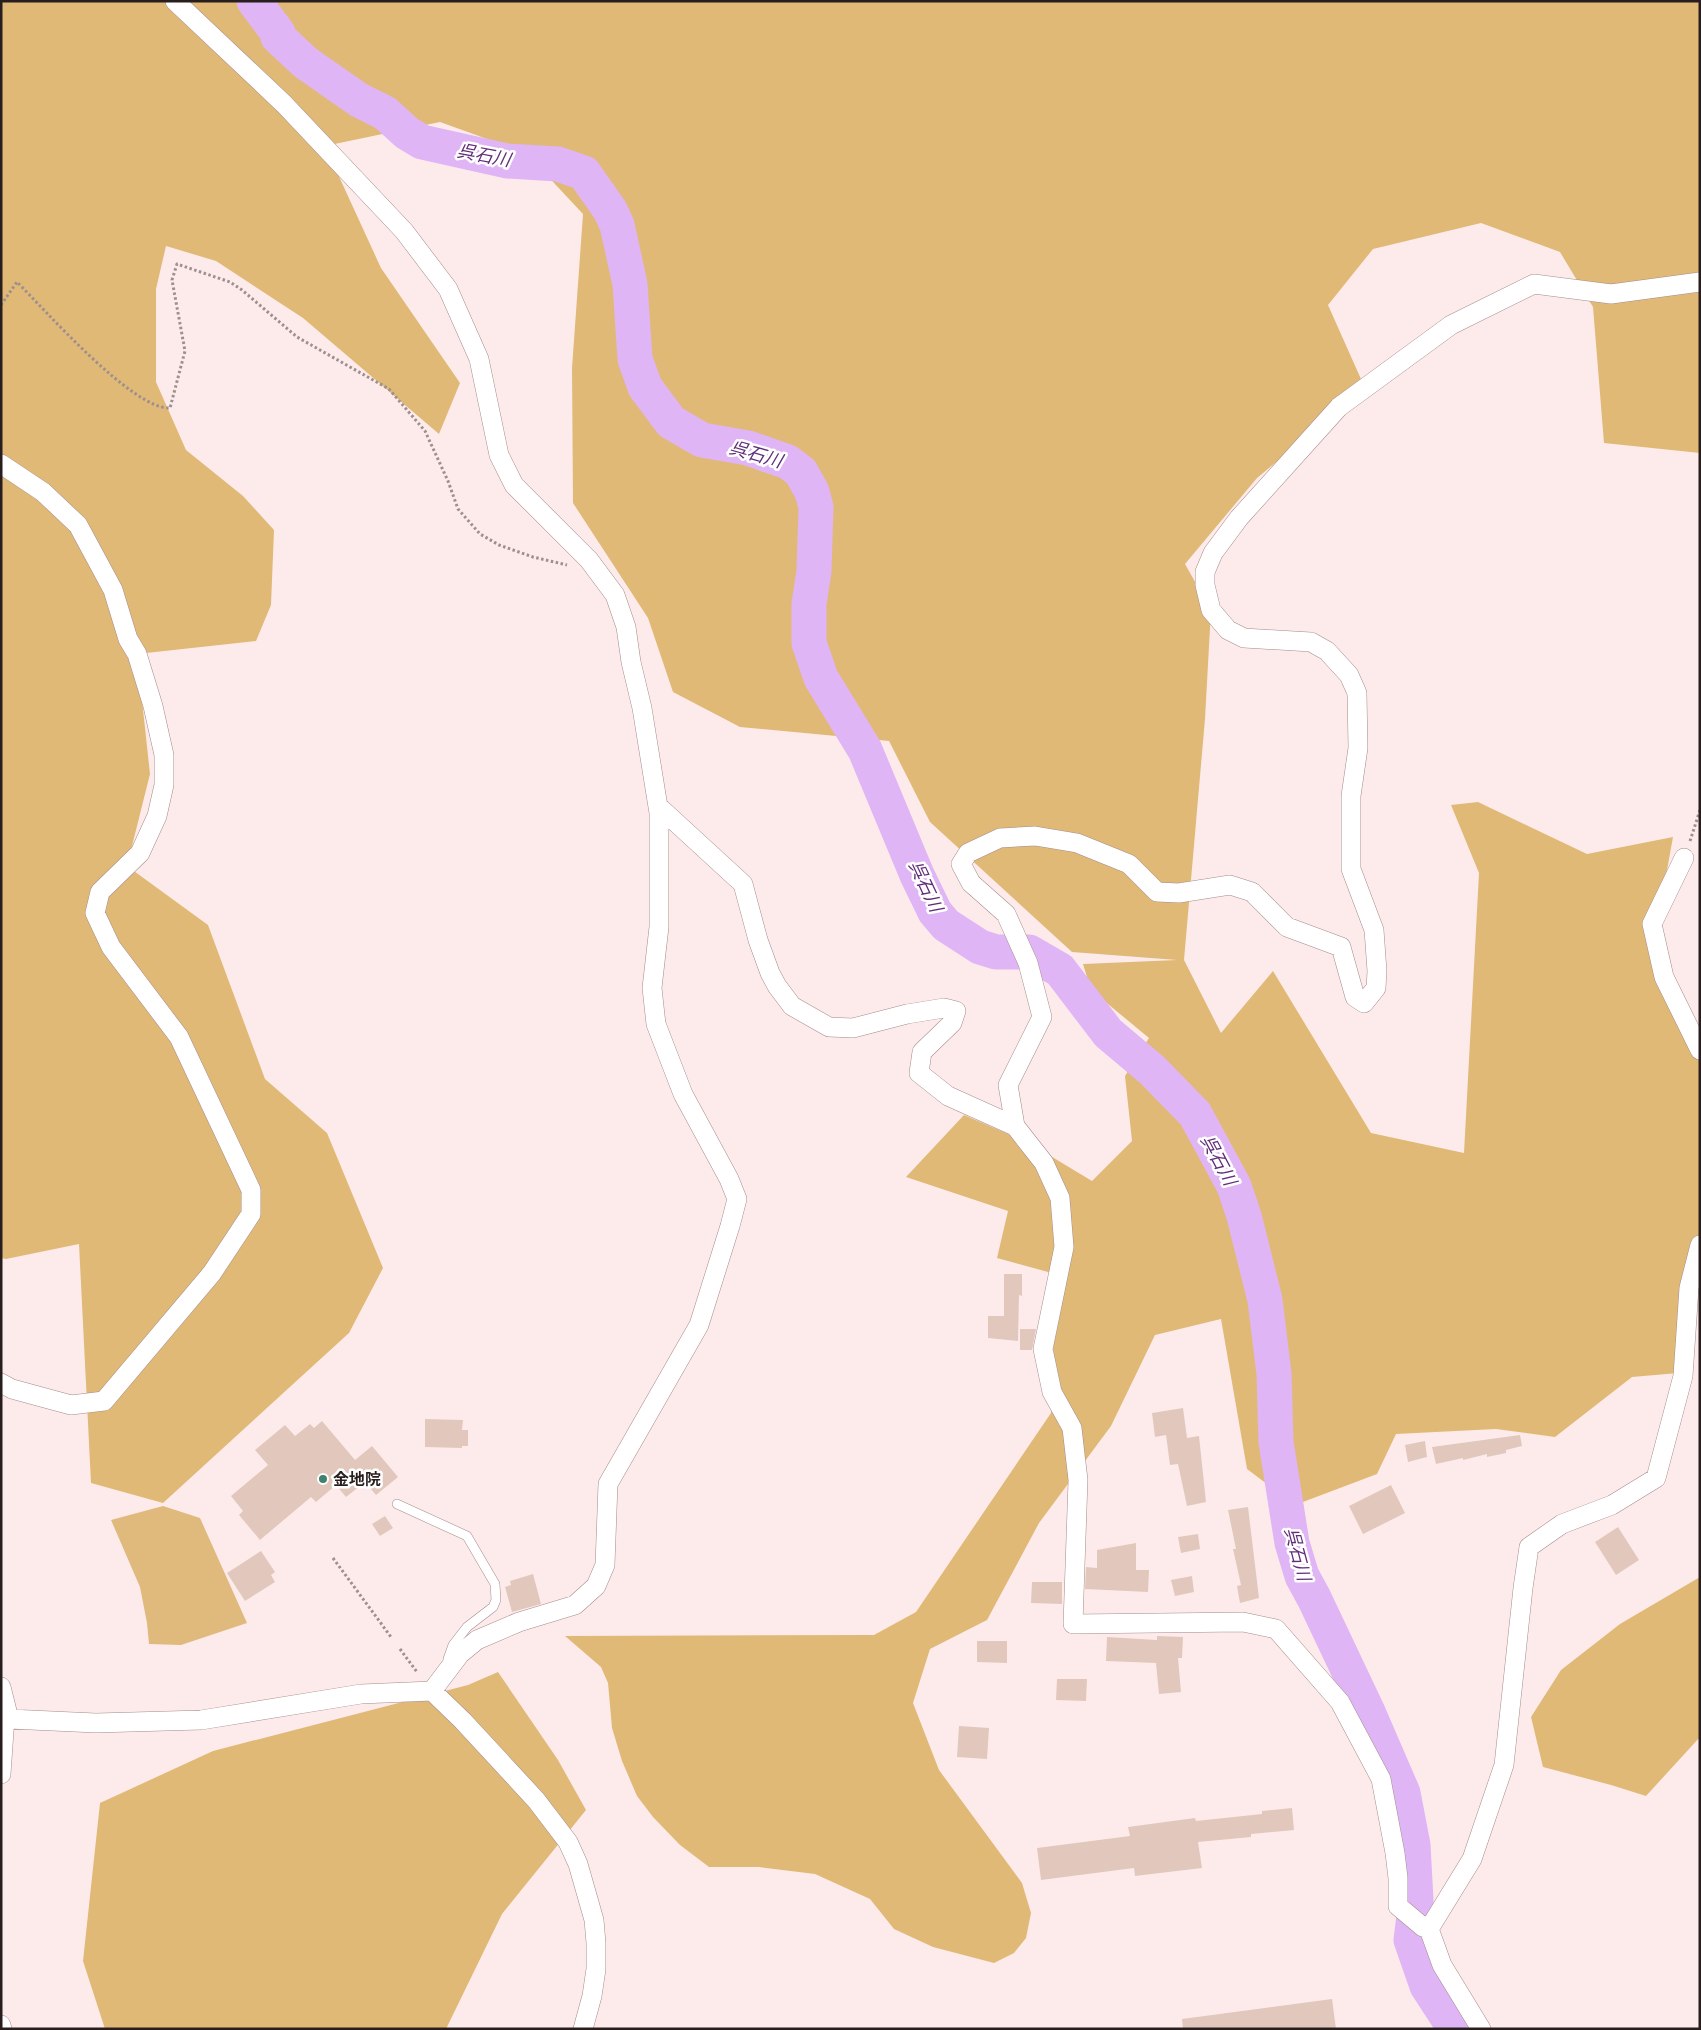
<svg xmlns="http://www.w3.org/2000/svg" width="1701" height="2030" viewBox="0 0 1701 2030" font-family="'Work Sans','Noto Sans JP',sans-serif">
	<rect width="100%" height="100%" fill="#fdebeb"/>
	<path fill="#dfba7c" d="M163 1506 200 1518 247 1623 181 1645 149 1644 147 1623 140 1587 111 1520Z"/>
	<path fill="#e1b976" d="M1 1H1700V453L1604 443 1593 307 1560 252 1481 223 1373 249 1328 305 1365 388 1257 478 1185 564 1211 610 1205 719 1184 960 1221 1033 1273 971 1371 1133 1464 1153 1479 873 1451 805 1478 802 1587 854 1673 837 1655 936 1700 1040V1241L1690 1372 1632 1377 1555 1437 1496 1429 1396 1434 1377 1474 1295 1505 1247 1469 1221 1319 1155 1335 1111 1426 1039 1523 987 1620 930 1649 913 1703 939 1770 1022 1883 1031 1913 1026 1938 1014 1953 994 1963 933 1947 894 1929 870 1899 815 1874 759 1867H709L680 1845 653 1817 637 1796 622 1761 612 1728 608 1683 601 1667 565 1636 874 1635 916 1612 1051 1413 1054 1331 1059 1275 997 1258 1008 1211 906 1177 964 1115 1029 1143 1092 1181 1132 1141 1125 1076 1149 1038 1091 990 1083 964 1177 960 1072 952 930 822 889 741 740 727 673 692 648 618 573 503 572 368 583 214 526 153 440 122 325 146 381 268 460 383 439 434 303 318 216 261 166 246 156 289V382L186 450 243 496 274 530 271 605 256 641 137 654 150 774 127 866 208 925 265 1079 327 1133 383 1268 349 1333 163 1503 91 1483 79 1244 6 1259 1 1258Z
		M1700 1577V1737L1646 1796 1611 1785 1543 1767 1531 1717 1561 1670 1620 1624Z
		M498 1672 558 1760 586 1810 502 1914 446 2029H105L83 1961 100 1803 213 1751 468 1685Z"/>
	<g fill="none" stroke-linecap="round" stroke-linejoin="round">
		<path stroke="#dfb5f5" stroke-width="35" d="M254 1 278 33V37L306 63 359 100 385 113 407 133 422 142 507 161 558 164 584 173 610 210 617 225 630 284 635 359 645 387 671 422 702 440 748 448 788 462 801 472 812 492 816 507 814 571 809 604V643L821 678 865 750 917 875 935 912 946 925 980 947 996 952H1029L1060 970 1108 1033 1152 1070 1195 1114 1234 1186 1244 1216 1265 1300 1274 1374 1276 1442 1292 1543 1302 1576 1314 1598 1368 1712 1403 1793 1413 1845 1416 1900 1411 1940 1427 1986 1455 2029"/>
	</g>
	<path fill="#e2c8bc" d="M1004 1274H1022V1296L1019 1295 1018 1341 988 1338V1316H1004Z
		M1020 1329H1036L1032 1350H1020Z
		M1183 1408 1187 1438 1199 1436 1206 1502 1187 1506 1178 1464 1170 1465 1166 1435 1155 1437 1152 1413Z
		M425 1419 463 1420 462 1430H468V1446H462V1448L425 1447Z
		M322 1421 355 1460 372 1446 398 1477 376 1495 365 1482 346 1497 336 1485 316 1502 311 1497 260 1540 239 1515 243 1511 231 1496 268 1465 255 1450 285 1425 295 1436 310 1424 314 1428Z
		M1520 1435 1522 1446 1506 1450V1453L1487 1457V1454L1463 1460V1458L1436 1464 1432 1447Z
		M1425 1441 1427 1457 1408 1462 1405 1445Z
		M1391 1485 1405 1513 1363 1534 1349 1506Z
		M1248 1507 1259 1598 1240 1603 1237 1586 1241 1585 1233 1549H1236L1228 1510Z
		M385 1516 393 1528 380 1536 372 1524Z
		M1618 1527 1639 1560 1616 1575 1595 1542Z
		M1198 1534 1200 1549 1181 1553 1178 1537Z
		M1136 1543V1570H1149L1148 1592 1085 1589 1086 1567 1097 1568V1550Z
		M261 1551 275 1572 271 1575 275 1582 245 1601 227 1573Z
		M533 1574 541 1604 512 1612 505 1587 511 1585 510 1581Z
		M1192 1576 1194 1592 1175 1596 1171 1580Z
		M1032 1582H1062V1604L1031 1603Z
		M1157 1636 1183 1637 1182 1658H1178L1181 1692 1159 1694 1156 1663 1106 1661 1107 1637 1157 1640Z
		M977 1641H1007V1663L977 1662Z
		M1057 1679H1087L1086 1701 1056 1700Z
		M959 1726 989 1728 987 1759 957 1757Z
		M1292 1808 1294 1830 1251 1834V1837L1198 1842 1202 1868 1135 1876 1134 1868 1041 1880 1037 1848 1130 1836 1128 1827 1195 1818 1196 1821 1262 1814V1811Z
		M1332 1999 1336 2029H1183L1182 2019Z"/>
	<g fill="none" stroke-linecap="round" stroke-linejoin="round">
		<defs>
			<path id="lane" d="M397 1504 467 1536 495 1584 496 1600 493 1607 467 1627 453 1645 448 1659"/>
			<path id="street" d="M1 464 43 492 78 525 113 590 128 639 137 654 153 706 164 755V785L157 816 140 853 100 892 95 913 111 947 179 1037 251 1190V1214L212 1273 104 1401 71 1405 12 1389 1 1383
				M658 806 743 884 758 940 770 973 777 986 792 1006 829 1027 853 1028 907 1014 944 1008 956 1011 952 1023 922 1052 919 1073 948 1096 1015 1126
				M1684 858 1652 924 1664 977 1700 1050
				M1 1687 9 1719
				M432 1691 463 1721 536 1800 568 1842 578 1864 594 1920 596 1943V1969L592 1996 583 2029
				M1 1716 9 1719 96 1723 201 1720 361 1694 432 1691 460 1654 477 1640 519 1622 575 1605 596 1586 605 1565 608 1484 699 1325 730 1226 737 1199 729 1179 683 1094 656 1024 652 988 659 927V813L642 708 631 662 626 627 615 595 589 560 514 485 499 455 479 359 448 289 404 231 284 104 175 1
				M1 1774 5 1717
				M1429 1929 1472 1859 1504 1765 1523 1588 1529 1547 1562 1524 1612 1505 1656 1478 1683 1376 1689 1288 1700 1245
				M1 2025 2 2029
				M1481 2029 1442 1965 1429 1929 1423 1927 1398 1906V1878L1395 1853 1381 1779 1340 1702 1276 1629 1243 1622 1073 1624 1078 1480 1072 1428 1052 1392 1043 1349 1064 1247 1060 1198 1044 1163 1015 1126 1008 1085 1042 1017 1028 963 1006 914 971 883 961 864 968 853 1000 838 1035 836 1077 843 1129 864 1157 892 1179 893 1230 885 1252 892 1287 927 1341 947 1355 997 1364 1003 1376 988 1377 971 1374 930 1351 869V796L1358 748 1357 693 1349 675 1327 651 1311 642 1244 638 1228 630 1211 610 1205 585V572L1213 553 1239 518 1339 407 1451 325 1534 284 1611 294 1700 282"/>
		</defs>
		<use href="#lane" stroke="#a68b8b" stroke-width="10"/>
		<use href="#street" stroke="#a68b8b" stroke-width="20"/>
		<path stroke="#9e8f8f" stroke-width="3" stroke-dasharray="2.5 2.5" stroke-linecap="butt" d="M1 305 17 282C44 309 133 410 170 408L185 351 172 280 177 264 230 282 242 290 297 337 389 389 425 431 448 481 458 509 480 534 499 545 533 557 567 565
			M1690 841 1700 810
			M333 1558 391 1637
			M400 1649 417 1672"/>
		<use href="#lane" stroke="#fff" stroke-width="9"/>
		<use href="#street" stroke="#fff" stroke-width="19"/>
	</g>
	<circle fill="#41816f" stroke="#fff" stroke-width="2" cx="323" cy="1479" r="5"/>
	<g text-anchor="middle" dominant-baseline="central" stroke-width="5" stroke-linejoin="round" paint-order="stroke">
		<g font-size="16" font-weight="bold" fill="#291e1e" stroke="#fff" text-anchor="start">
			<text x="333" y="1479">金地院</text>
		</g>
		<g font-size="18" font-style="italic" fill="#612e78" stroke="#fff">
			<text transform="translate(484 155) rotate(11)">呉石川</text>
			<text transform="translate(756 454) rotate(16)">呉石川</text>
			<text transform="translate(926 886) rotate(65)">呉石川</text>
			<text transform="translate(1219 1160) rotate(62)">呉石川</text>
			<text transform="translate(1298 1554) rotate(75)">呉石川</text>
		</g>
	</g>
	<rect width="1701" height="2030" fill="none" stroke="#291e1e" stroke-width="5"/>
</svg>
